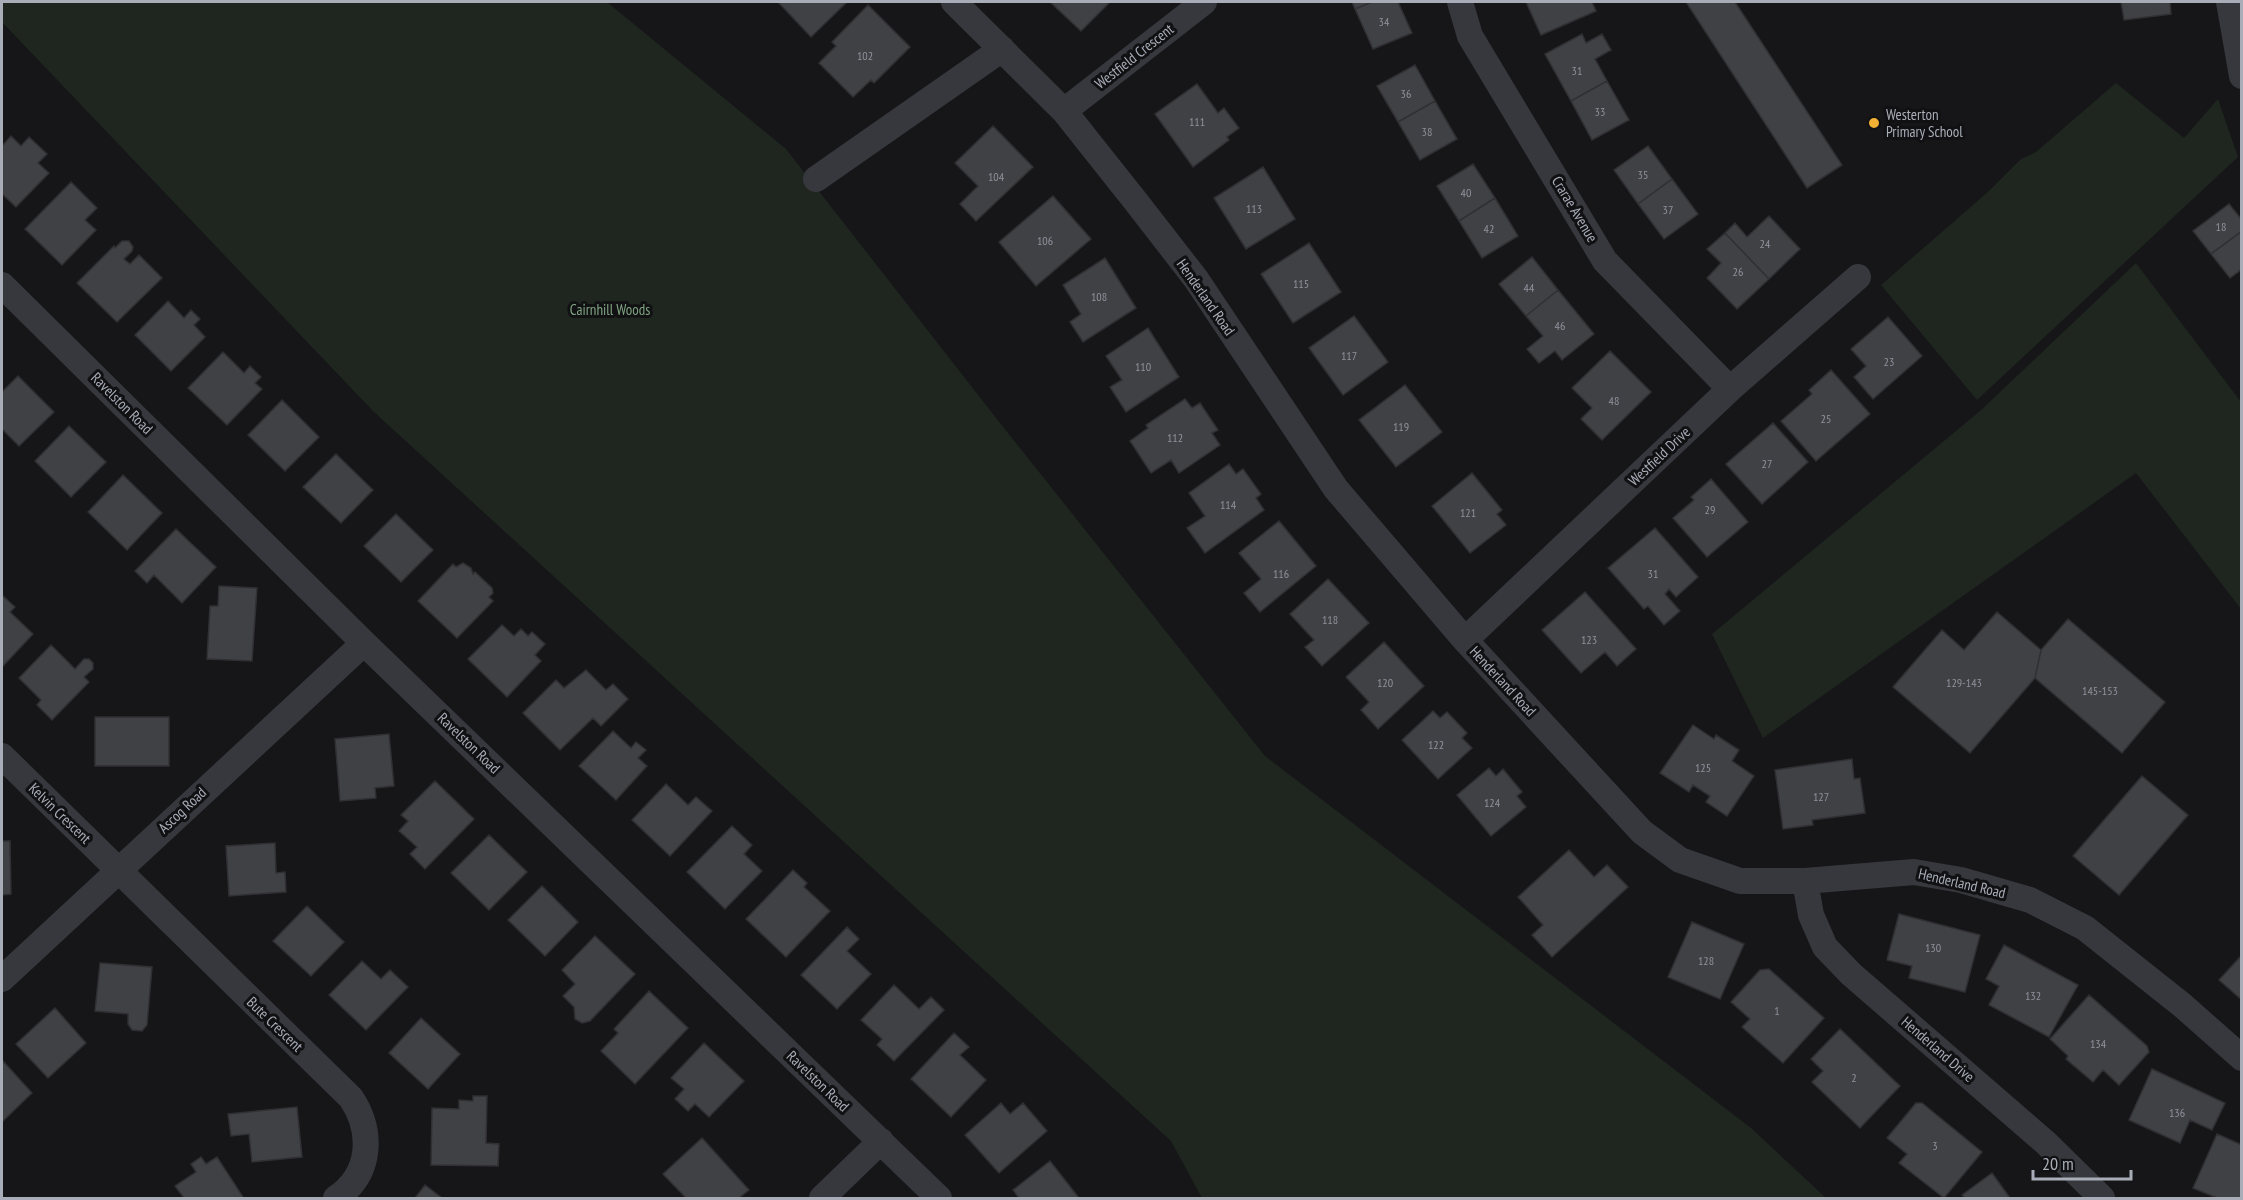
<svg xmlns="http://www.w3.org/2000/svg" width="2243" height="1200" viewBox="0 0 2243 1200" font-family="'PT Sans Narrow',sans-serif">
	<rect width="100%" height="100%" fill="#161618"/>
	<path fill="#1e261f" d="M2 2H607L786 149 1000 423 1265 756 1751 1128 1826 1198H1202L1171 1141 374 412 2 22Z
		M2116 83 2184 138 2218 99 2238 157 1977 400 1881 285 1989 191 2021 159 2036 152Z
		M2136 263 2241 402V609L2136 473 1763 738 1712 634 1980 411Z"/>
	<path fill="#404145" stroke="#303034" stroke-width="1.5" d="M778 2H847L811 37Z
		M1050 2H1110L1081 31Z
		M1352 2H1372L1355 9Z
		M1372 2H1398L1412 33 1373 49 1355 9Z
		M1526 2H1592L1596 11 1541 35Z
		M1686 2H1735L1842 165 1807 188Z
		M2121 2H2170L2171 14 2124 20Z
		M868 5 910 47 874 83 871 80 853 97 819 63 836 46 832 42Z
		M1582 34 1586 43 1602 34 1611 50 1595 59 1607 81 1571 101 1545 54Z
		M1415 65 1435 101 1398 122 1377 86Z
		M1607 81 1629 120 1592 140 1571 101Z
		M1197 84 1218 113 1224 108 1239 128 1227 137 1229 140 1193 167 1155 114Z
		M1435 101 1457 139 1420 160 1398 122Z
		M993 126 1033 167 976 221 960 204 978 186 955 163Z
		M11 136 21 146 29 137 47 154 38 163 49 173 16 207 2 194V146Z
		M1648 146 1672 179 1638 204 1614 170Z
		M1473 164 1495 198 1459 221 1437 186Z
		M1263 167 1295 219 1246 249 1214 198Z
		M1672 179 1698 214 1664 239 1638 204Z
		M71 182 97 208 85 220 96 230 62 265 25 229Z
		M1053 196 1091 239 1036 286 999 242Z
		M1495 198 1518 236 1482 258 1459 221Z
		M2229 204 2242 220V231L2211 254 2193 231Z
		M1769 216 1800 249 1769 279 1725 233 1735 223 1747 237Z
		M2242 231V269L2230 278 2211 254Z
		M1725 233 1769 279 1737 309 1707 278 1721 263 1707 249Z
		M122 241H129L133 247 132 251 124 259 130 264 139 255 162 278 117 322 77 283 114 246 115 248Z
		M1309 243 1341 292 1293 323 1261 274Z
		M1532 257 1558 290 1526 316 1499 284Z
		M1105 258 1136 308 1083 342 1070 322 1081 314 1063 285Z
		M1558 290 1594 334 1562 360 1555 351 1539 363 1527 349 1543 336 1526 316Z
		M168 301 184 318 191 310 200 319 194 325 205 337 171 371 135 335Z
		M1354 316 1388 362 1343 395 1309 348Z
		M1888 317 1922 356 1873 399 1854 377 1866 366 1851 349Z
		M1148 328 1179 377 1126 412 1110 387 1122 380 1106 356Z
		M1610 351 1651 392 1602 440 1581 419 1592 408 1572 388Z
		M223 352 244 373 250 366 261 377 255 383 262 389 227 425 188 388Z
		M1831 370 1870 414 1816 461 1781 421 1812 394 1809 390Z
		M18 376 54 412 19 446 2 429V392Z
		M1405 385 1442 432 1396 467 1359 420Z
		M1185 399 1192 408 1200 403 1218 430 1212 433 1220 445 1179 473 1171 460 1151 473 1130 441 1148 428 1146 425Z
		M282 400 319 437 285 471 248 435Z
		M1773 423 1808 462 1762 504 1726 464Z
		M69 426 106 462 71 497 35 461Z
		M336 454 373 490 341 523 303 487Z
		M1229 464 1236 474 1243 469 1261 494 1256 498 1264 510 1205 553 1187 528 1205 516 1189 493Z
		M1472 473 1502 510 1497 514 1506 525 1470 553 1432 506Z
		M123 475 162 513 127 550 88 512Z
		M1711 479 1748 522 1707 557 1673 518 1694 500 1691 497Z
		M396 514 433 550 401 582 364 546Z
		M1279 521 1316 566 1260 612 1244 593 1261 579 1239 553Z
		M1655 528 1698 577 1676 597 1669 589 1665 594 1680 611 1664 625 1648 606 1644 609 1608 568Z
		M176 529 216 567 182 603 154 575 147 583 135 571Z
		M463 563 471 568 473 574 475 572 492 588 493 593 489 597 493 601 457 638 418 601 453 564 456 567Z
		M1328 579 1369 623 1322 666 1305 647 1314 640 1290 614Z
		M219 586 257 588 252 661 207 659 210 606H218Z
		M1585 592 1636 649 1617 666 1605 652 1581 673 1542 630Z
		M3 596 15 607 10 612 33 634 2 667V598Z
		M1997 612 2041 650 2035 678 1970 753 1893 687 1942 630 1964 650Z
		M2068 619 2165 702 2122 753 2035 678 2041 650Z
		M502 625 514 636 521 629 528 636 532 632 545 644 535 655 541 661 507 697 468 659Z
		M1384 642 1424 686 1378 729 1361 710 1369 702 1346 677Z
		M51 645 75 669 84 659H89L93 663V669L84 677 89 682 52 720 37 705 41 700 19 678Z
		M586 670 606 690 613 684 628 699 601 726 593 718 560 750 523 713 556 680 564 688Z
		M1433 711 1440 718 1447 712 1467 733 1462 738 1472 748 1438 779 1402 740Z
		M95 717H169V766H95Z
		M1693 725 1714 739 1716 735 1739 750 1732 761 1754 776 1727 816 1706 802 1710 796 1693 785 1689 792 1660 773Z
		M613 731 631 748 636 742 646 750 638 758 647 766 616 800 579 766Z
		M389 734 394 786 375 788 376 798 340 801 335 739Z
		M1852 759 1854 779 1860 778 1865 813 1812 820 1813 825 1783 829 1775 770Z
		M1489 768 1496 776 1503 769 1522 792 1517 796 1526 807 1491 836 1457 795Z
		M2142 776 2188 815 2119 895 2073 856Z
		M435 781 474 819 425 869 410 854 417 847 399 831 408 821 401 815Z
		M666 784 688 805 696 797 712 811 670 856 632 820Z
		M732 826 752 845 744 854 762 871 725 909 687 872Z
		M489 835 527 872 489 910 451 873Z
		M2 841H10L11 894 2 895Z
		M275 843 276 873 285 872 286 892 229 896 226 846Z
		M1569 850 1594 877 1607 865 1628 887 1552 957 1532 935 1543 925 1518 897Z
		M793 870 807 883 804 887 830 911 786 957 746 919Z
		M542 886 578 922 545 956 508 920Z
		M307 906 344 942 311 976 273 941Z
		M1899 914 1980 935 1965 992 1909 978 1912 966 1887 960Z
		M1692 922 1744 944 1720 999 1668 977Z
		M847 927 859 939 847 951 871 974 837 1009 801 975Z
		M595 936 635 974 590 1021 582 1023 575 1019 574 1007 563 996 575 984 562 970Z
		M2004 945 2078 985 2049 1037 1989 1005 1999 986 1986 979Z
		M2242 955V1000L2219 980Z
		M362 961 381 979 390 970 408 987 366 1030 329 995Z
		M100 963 152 967 147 1025 142 1031 132 1030 128 1024V1014L95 1011Z
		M1769 969 1824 1018 1783 1063 1742 1027 1750 1019 1731 1002 1760 970Z
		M894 985 919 1009 931 997 944 1010 894 1061 877 1045 882 1039 861 1020Z
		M649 991 688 1028 635 1084 601 1051 618 1033 614 1029Z
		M2089 995 2147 1046 2149 1052 2119 1085 2103 1070 2093 1082 2066 1059 2068 1056 2050 1039Z
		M55 1008 86 1043 48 1078 16 1044Z
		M421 1018 460 1054 428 1089 389 1053Z
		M1840 1029 1900 1086 1860 1128 1812 1082 1823 1071 1811 1059Z
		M954 1033 969 1047 960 1055 986 1080 951 1117 911 1079Z
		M704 1043 744 1081 709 1117 695 1104 688 1111 675 1099 684 1089 671 1078Z
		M2 1060 32 1093 2 1122Z
		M2152 1069 2225 1103 2212 1130 2190 1120 2180 1143 2129 1120Z
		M473 1096H487L486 1143 499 1144 498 1166 431 1165 432 1108 459 1109V1100L473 1101Z
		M1001 1103 1010 1114 1023 1103 1047 1131 999 1173 965 1135Z
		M1916 1103H1922L1982 1152 1944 1198 1899 1163 1907 1154 1887 1138Z
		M297 1107 302 1157 252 1162 249 1134 231 1136 228 1114Z
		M2217 1134 2242 1145V1198H2217L2193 1188Z
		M702 1138 749 1190 739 1198H686L663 1174Z
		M201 1157 206 1164 217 1157 243 1197 240 1198H184L175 1186 196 1172 191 1164Z
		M1050 1161 1079 1198H1019L1013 1190Z
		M1992 1173 2010 1198H1965L1962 1195Z
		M425 1185 442 1198H415Z"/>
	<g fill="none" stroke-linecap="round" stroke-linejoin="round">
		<path stroke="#37383d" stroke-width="26" d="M954 2 1064 111 1137 203 1196 279 1336 489 1465 640 1642 832 1680 860 1740 881H1805L1914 872 1961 880 2030 900 2085 928 2182 1005 2242 1058
			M1460 2 1470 36 1605 261 1730 389
			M2229 2 2242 76
			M1064 111 1204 2
			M816 179 1002 49
			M2 285 364 643 939 1198
			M1465 640 1730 389 1858 277
			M2 756 351 1098C373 1131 372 1174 336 1198
			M1805 881 1811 915 1825 947 1851 974 2046 1143 2102 1198
			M2 979 364 643
			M822 1198 881 1141"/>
	</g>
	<circle fill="#f2b134" stroke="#111113" stroke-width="2" cx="1874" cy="123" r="6"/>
	<g text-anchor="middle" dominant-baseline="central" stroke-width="6" stroke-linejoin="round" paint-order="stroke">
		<g font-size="12" fill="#8e929b">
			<text x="1384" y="21">34</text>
			<text x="865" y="55">102</text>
			<text x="1577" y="70">31</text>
			<text x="1406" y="93">36</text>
			<text x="1600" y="111">33</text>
			<text x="1197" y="121">111</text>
			<text x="1427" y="131">38</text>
			<text x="1643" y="174">35</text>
			<text x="996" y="176">104</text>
			<text x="1466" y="192">40</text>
			<text x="1254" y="208">113</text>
			<text x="1668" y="209">37</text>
			<text x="2221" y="226">18</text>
			<text x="1489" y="228">42</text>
			<text x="1045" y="240">106</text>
			<text x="1765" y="243">24</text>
			<text x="1738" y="271">26</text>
			<text x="1301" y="283">115</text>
			<text x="1529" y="287">44</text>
			<text x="1099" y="296">108</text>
			<text x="1560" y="325">46</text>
			<text x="1349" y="355">117</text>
			<text x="1889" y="361">23</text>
			<text x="1143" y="366">110</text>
			<text x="1614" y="400">48</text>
			<text x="1826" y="418">25</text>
			<text x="1401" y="426">119</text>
			<text x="1175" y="437">112</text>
			<text x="1767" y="463">27</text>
			<text x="1228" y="504">114</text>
			<text x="1710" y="509">29</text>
			<text x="1468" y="512">121</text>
			<text x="1281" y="573">116</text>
			<text x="1653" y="573">31</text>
			<text x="1330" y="619">118</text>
			<text x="1589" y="639">123</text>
			<text x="1385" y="682">120</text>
			<text x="1964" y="682">129-143</text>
			<text x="2100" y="690">145-153</text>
			<text x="1436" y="744">122</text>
			<text x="1703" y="767">125</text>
			<text x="1821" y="796">127</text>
			<text x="1492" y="802">124</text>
			<text x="1933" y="947">130</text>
			<text x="1706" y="960">128</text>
			<text x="2033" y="995">132</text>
			<text x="1777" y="1010">1</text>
			<text x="2098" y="1043">134</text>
			<text x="1854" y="1077">2</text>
			<text x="2177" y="1112">136</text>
			<text x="1935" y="1145">3</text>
		</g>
		<g font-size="15" fill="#a8adb8" stroke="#111113">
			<text transform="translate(1134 56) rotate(-38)">Westfield Crescent</text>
			<text transform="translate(1575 209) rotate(59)">Crarae Avenue</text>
			<text transform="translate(1206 297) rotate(55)">Henderland Road</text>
			<text transform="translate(122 403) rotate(45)">Ravelston Road</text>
			<text transform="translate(1659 456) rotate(-43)">Westfield Drive</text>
			<text transform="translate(1503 681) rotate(47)">Henderland Road</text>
			<text transform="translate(469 743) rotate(44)">Ravelston Road</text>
			<text transform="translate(182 810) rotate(-43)">Ascog Road</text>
			<text transform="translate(60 813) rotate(44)">Kelvin Crescent</text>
			<text transform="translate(1962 883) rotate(13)">Henderland Road</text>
			<text transform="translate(275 1024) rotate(44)">Bute Crescent</text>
			<text transform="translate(1938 1049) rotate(41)">Henderland Drive</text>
			<text transform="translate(818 1081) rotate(44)">Ravelston Road</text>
		</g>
		<g font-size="15" fill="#a8adb8" stroke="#111113" text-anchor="start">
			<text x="1886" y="114">Westerton<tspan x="1886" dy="17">Primary School</tspan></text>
		</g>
		<g font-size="15" fill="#7fa381" stroke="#111113">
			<text x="610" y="309">Cairnhill Woods</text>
		</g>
	</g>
	<rect width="2243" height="1200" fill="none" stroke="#a8adb8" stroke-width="6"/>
	<path d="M2033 1170v9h98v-9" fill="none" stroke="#a8adb8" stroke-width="3"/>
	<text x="2042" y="1170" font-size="18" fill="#a8adb8" stroke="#111113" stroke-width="4.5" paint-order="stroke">20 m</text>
</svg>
